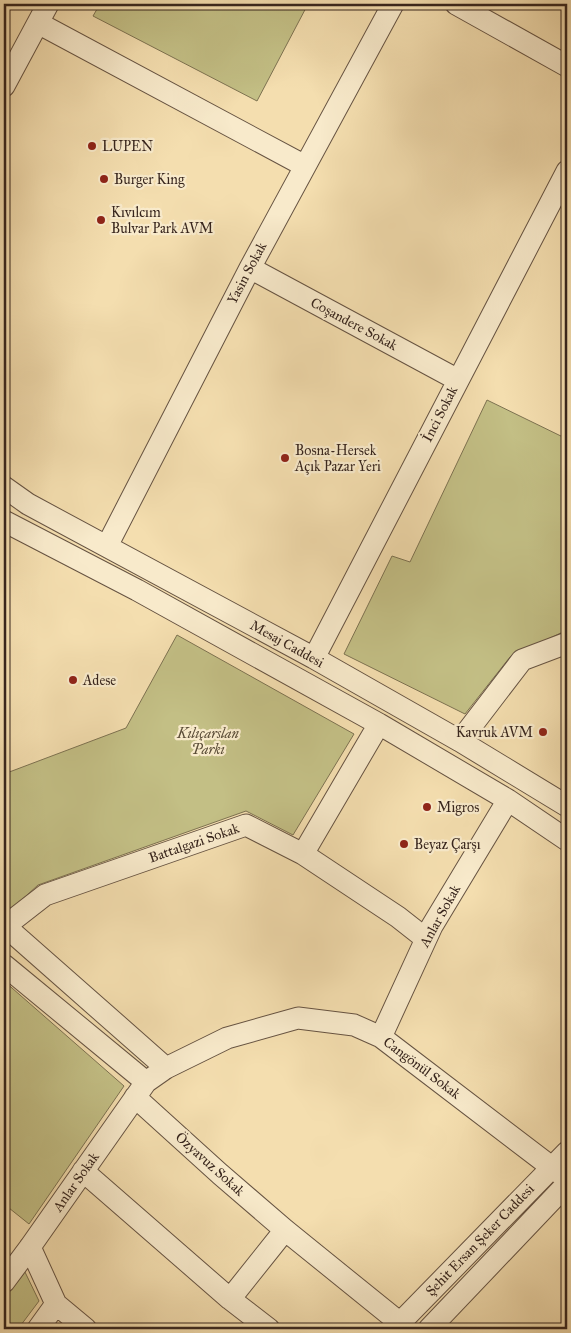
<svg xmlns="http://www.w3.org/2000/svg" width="571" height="1333" viewBox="0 0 571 1333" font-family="'IM FELL Great Primer',serif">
	<rect width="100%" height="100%" fill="#f4deaf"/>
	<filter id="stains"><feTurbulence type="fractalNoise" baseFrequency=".004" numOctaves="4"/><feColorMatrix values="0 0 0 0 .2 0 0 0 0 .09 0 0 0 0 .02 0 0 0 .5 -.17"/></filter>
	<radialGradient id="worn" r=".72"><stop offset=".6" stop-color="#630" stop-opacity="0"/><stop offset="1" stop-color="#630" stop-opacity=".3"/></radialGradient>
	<path fill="#c3bf85" stroke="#7d7251" d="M100 4H308L257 101 93 16Z
		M487 400 567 439V630L510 657 465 714 344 654 392 556 410 562Z
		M177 635 354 734 293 835 246 811 38 885 4 916V774L126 728Z
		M4 981 124 1086 29 1224 4 1204Z
		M24 1270 39 1301 18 1329H4V1286Z"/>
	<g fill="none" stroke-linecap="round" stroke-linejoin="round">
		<defs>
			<path id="minor" d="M456 4 567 66
				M38 23 305 166
				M4 86 48 4
				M250 268 458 380
				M4 487 28 504 314 658 460 741 567 806
				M4 521 137 590 379 724 508 800 567 840
				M107 546 250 268 393 4
				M314 658 567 171
				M460 741 522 660 567 643
				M303 854 379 724
				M5 926 166 1068
				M4 927 45 895 246 825 303 854 398 917 426 939
				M4 965 146 1082
				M381 1037 432 926 508 800
				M135 1097 220 1174 285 1230 400 1323
				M83 1171 230 1299 269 1329
				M30 1247 56 1304 86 1329
				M4 1282 30 1247 146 1082 166 1068 227 1038 298 1018 354 1025 381 1037 567 1179
				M230 1299 285 1230
				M38 1329 56 1304
				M394 1329 567 1152
				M429 1329 567 1184"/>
		</defs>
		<use href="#minor" stroke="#665342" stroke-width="23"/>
		<use href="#minor" stroke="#f8eacb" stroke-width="21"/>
	</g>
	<g fill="#8f2418" stroke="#f8eacb" stroke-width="2">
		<circle cx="92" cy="146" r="5"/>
		<circle cx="104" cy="179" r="5"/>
		<circle cx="101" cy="220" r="5"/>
		<circle cx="285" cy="458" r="5"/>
		<circle cx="73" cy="680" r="5"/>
		<circle cx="543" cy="732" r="5"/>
		<circle cx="427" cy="807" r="5"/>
		<circle cx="404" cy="844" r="5"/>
	</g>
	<g text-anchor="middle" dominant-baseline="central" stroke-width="4.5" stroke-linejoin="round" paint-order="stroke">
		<g font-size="14" fill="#37251d" stroke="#f8eacb" text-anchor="start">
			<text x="102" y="146">LUPEN</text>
			<text x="114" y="179">Burger King</text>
			<text x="111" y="212">Kıvılcım<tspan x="111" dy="16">Bulvar Park AVM</tspan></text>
			<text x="295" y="450">Bosna-Hersek<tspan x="295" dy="16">Açık Pazar Yeri</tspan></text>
			<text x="83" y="680">Adese</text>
			<text x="533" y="732" text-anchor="end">Kavruk AVM</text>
			<text x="437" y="807">Migros</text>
			<text x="414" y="844">Beyaz Çarşı</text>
		</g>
		<g font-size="14" fill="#37251d" stroke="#f8eacb">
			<text transform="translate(247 273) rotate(-62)">Yasin Sokak</text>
			<text transform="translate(354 324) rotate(28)">Coşandere Sokak</text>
			<text transform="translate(440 414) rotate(-63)">İnci Sokak</text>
			<text transform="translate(287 644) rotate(29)">Mesaj Caddesi</text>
			<text transform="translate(194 843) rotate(-19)">Battalgazi Sokak</text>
			<text transform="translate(440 916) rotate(-61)">Anlar Sokak</text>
			<text transform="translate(422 1068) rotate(37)">Cangönül Sokak</text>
			<text transform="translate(210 1164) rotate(42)">Özyavuz Sokak</text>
			<text transform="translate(76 1182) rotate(-55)">Anlar Sokak</text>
			<text transform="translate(480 1240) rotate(-46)">Şehit Ersan Şeker Caddesi</text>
		</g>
		<g font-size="14" font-style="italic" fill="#5a4c37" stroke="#f8eacb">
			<text x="208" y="733">Kılıçarslan<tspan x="208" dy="16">Parkı</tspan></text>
		</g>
	</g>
	<rect width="571" height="1333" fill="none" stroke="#f4deaf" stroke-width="20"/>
	<rect x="5" y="5" width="561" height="1323" fill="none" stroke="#37251d" stroke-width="2.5"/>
	<rect x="10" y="10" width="551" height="1313" fill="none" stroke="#37251d"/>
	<rect width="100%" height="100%" filter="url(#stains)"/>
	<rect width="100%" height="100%" fill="url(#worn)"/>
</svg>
